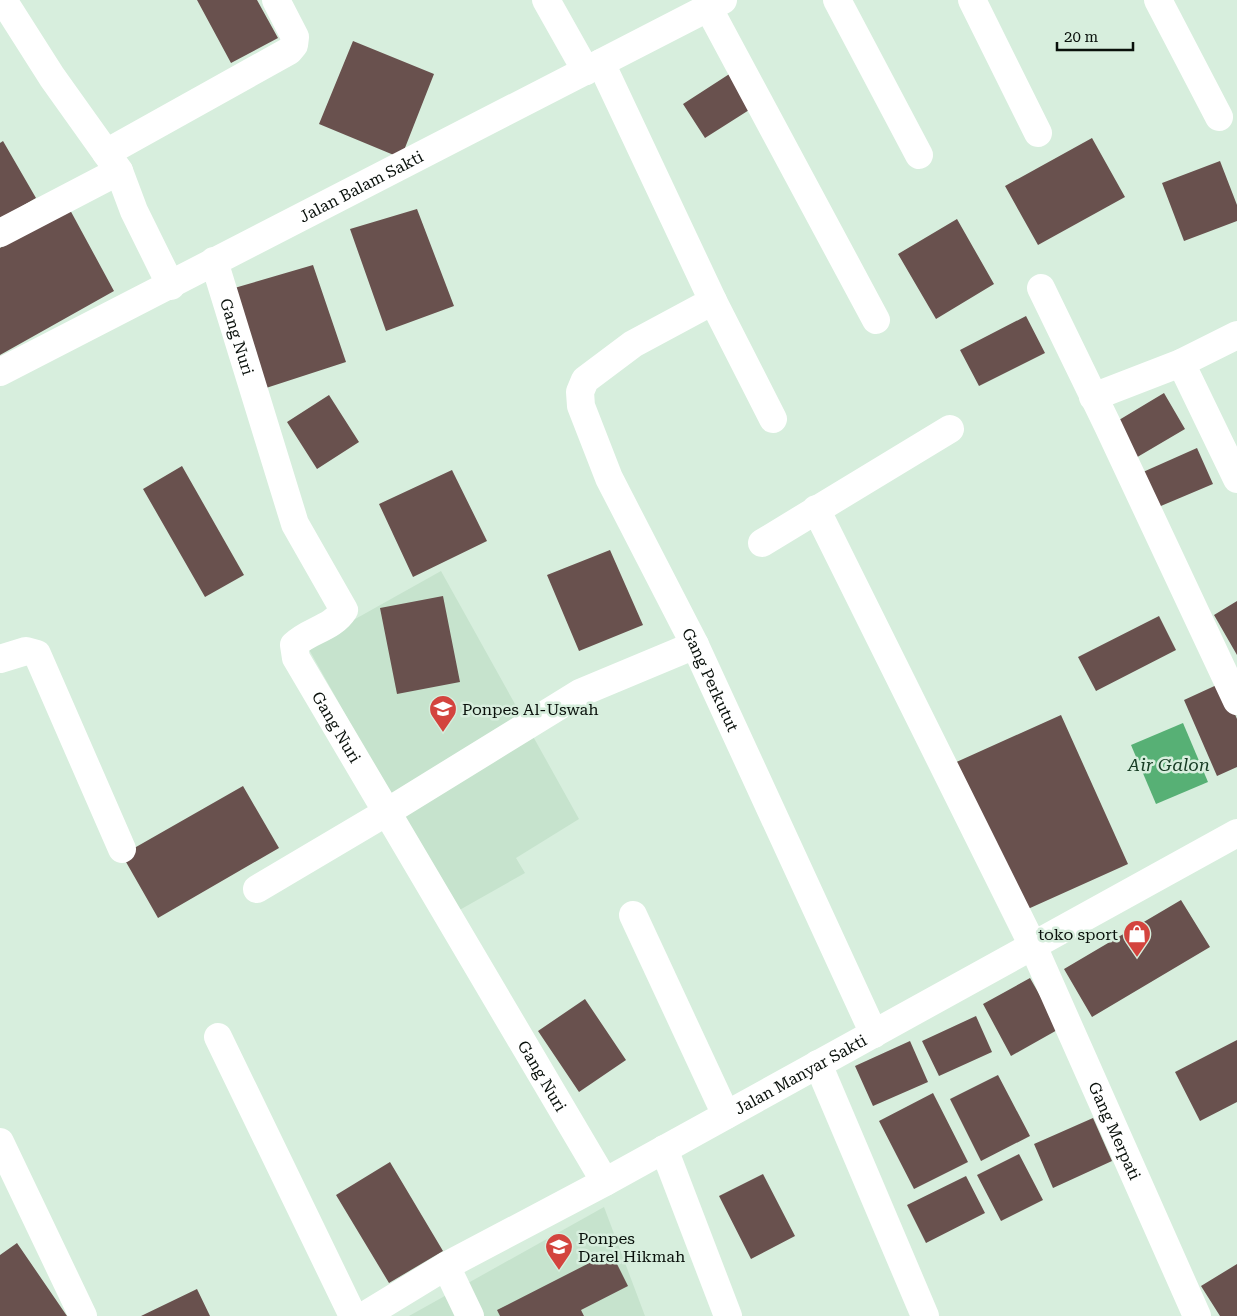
<svg xmlns="http://www.w3.org/2000/svg" width="1237" height="1316" viewBox="0 0 1237 1316" font-family="'Roboto Serif',serif">
	<rect width="100%" height="100%" fill="#d7eedd"/>
	<path fill="#c6e3cd" d="M441 571 579 819 516 858 525 873 456 912 307 646Z
		M604 1207 645 1316H409Z"/>
	<path fill="#57b075" d="M1183 723 1208 782 1156 804 1131 745Z"/>
	<path fill="#69514e" d="M197 0H257L278 38 231 63Z
		M353 41 434 74 401 158 319 124Z
		M734 71 757 105 705 138 683 104Z
		M1092 138 1125 197 1038 245 1005 186Z
		M3 141 36 198 0 219V143Z
		M1220 161 1237 205V221L1184 241 1162 183Z
		M69 208 114 291 0 355V248Z
		M417 209 454 306 386 331 350 229Z
		M957 219 994 284 936 319 898 254Z
		M313 265 346 362 263 389 231 289Z
		M1026 316 1045 353 979 386 960 350Z
		M1164 393 1185 429 1134 459 1114 423Z
		M329 395 359 442 317 469 287 422Z
		M1197 448 1213 484 1149 511 1134 476Z
		M182 466 244 575 205 597 143 489Z
		M452 470 487 541 413 577 379 504Z
		M610 550 643 625 579 651 547 575Z
		M443 596 460 682 397 694 380 608Z
		M1237 601V655L1214 615Z
		M1159 616 1176 650 1096 691 1078 657Z
		M1221 683 1237 719V767L1217 776 1184 700Z
		M1061 715 1128 864 1019 913 952 764Z
		M243 786 279 848 158 918 122 855Z
		M1181 900 1210 947 1092 1017 1064 969Z
		M1030 978 1059 1029 1011 1056 983 1004Z
		M585 999 626 1060 579 1092 538 1031Z
		M976 1016 992 1052 939 1076 922 1041Z
		M1237 1040V1102L1200 1121 1175 1072Z
		M910 1041 928 1082 873 1106 855 1066Z
		M998 1075 1030 1136 981 1161 950 1099Z
		M933 1093 968 1162 914 1189 879 1121Z
		M1093 1118 1112 1161 1053 1188 1034 1144Z
		M1019 1154 1043 1200 1001 1221 977 1175Z
		M390 1162 443 1251 389 1283 336 1195Z
		M763 1174 795 1236 751 1259 719 1196Z
		M966 1176 985 1213 926 1243 907 1205Z
		M17 1243 67 1316H0V1255Z
		M611 1252 628 1286 581 1310 584 1316H500L497 1310Z
		M1237 1264V1316H1220L1201 1286Z
		M197 1289 210 1316H141Z"/>
	<g fill="none" stroke-linecap="round" stroke-linejoin="round">
		<g stroke="#fff" stroke-width="28">
			<path d="M3 0 52 77 119 171 134 211 171 286"/>
			<path d="M546 0 586 71"/>
			<path d="M837 0 919 155"/>
			<path d="M972 0 1038 133"/>
			<path d="M1158 0 1219 117"/>
			<path d="M708 7 876 320"/>
			<path id="s1" d="M601 63 713 301 633 344 585 380 580 392 581 406 609 478 695 645 874 1034"/>
			<path d="M106 153 289 51 294 45 295 37 276 0"/>
			<path d="M0 233 119 171"/>
			<path id="s2" d="M214 261 295 524 344 610C332 629 309 630 294 645L296 658 605 1182"/>
			<path d="M1041 288 1108 426 1237 701"/>
			<path d="M713 301 773 419"/>
			<path d="M1181 363 1237 479"/>
			<path id="s3" d="M0 372 723 0"/>
			<path d="M1093 397 1181 363 1237 335"/>
			<path id="s4" d="M816 509 1033 946 1197 1316"/>
			<path d="M762 543 950 429"/>
			<path d="M0 659 26 651 37 654 122 849"/>
			<path d="M257 889 387 812 580 693 695 645"/>
			<path d="M633 915 726 1115"/>
			<path d="M218 1037 353 1316"/>
			<path d="M818 1064 925 1316"/>
			<path d="M0 1142 83 1316"/>
			<path d="M664 1149 728 1316"/>
			<path d="M446 1266 470 1316"/>
			<path id="s5" d="M364 1316 446 1266 605 1182 1237 833"/>
		</g>
	</g>
	<defs>
		<symbol id="school-pin" viewBox="-11 -11 22 30"><path d="M0 17L-7.5 6A9.5 9.5 0 1 1 7.5 6Z" fill="#d3443e" stroke="#d7eedd"/><path d="M0-5L7-2L0 1L-7-2ZM-4 1L0 2.5L4 1V4Q0 6-4 4Z" fill="#fff"/></symbol>
		<symbol id="shop-pin" viewBox="-11 -11 22 30"><path d="M0 17L-7.5 6A9.5 9.5 0 1 1 7.5 6Z" fill="#d3443e" stroke="#d7eedd"/><path d="M-5-2.5h2.3a2.7 3.5 0 0 1 5.4 0H5L5.5 6h-11ZM-1.5-2.5h3a1.5 2.3 0 0 0-3 0Z" fill="#fff"/></symbol>
	</defs>
	<g fill-rule="evenodd">
		<use href="#school-pin" x="427" y="693" width="32" height="43"/>
		<use href="#shop-pin" x="1121" y="918" width="32" height="43"/>
		<use href="#school-pin" x="543" y="1231" width="32" height="43"/>
	</g>
	<g text-anchor="middle" dominant-baseline="central" stroke-width="5" stroke-linejoin="round" paint-order="stroke">
		<g font-size="16" fill="#09100b" stroke="#d7eedd">
			<text stroke="none"><textPath href="#s3" startOffset="406">Jalan Balam Sakti</textPath></text>
			<text stroke="none"><textPath href="#s2" startOffset="79">Gang Nuri</textPath></text>
			<text stroke="none"><textPath href="#s1" startOffset="744">Gang Perkutut</textPath></text>
			<text stroke="none"><textPath href="#s2" startOffset="529">Gang Nuri</textPath></text>
			<text stroke="none"><textPath href="#s5" startOffset="499">Jalan Manyar Sakti</textPath></text>
			<text stroke="none"><textPath href="#s2" startOffset="934">Gang Nuri</textPath></text>
			<text stroke="none"><textPath href="#s4" startOffset="690">Gang Merpati</textPath></text>
		</g>
		<g font-size="16" fill="#09100b" stroke="#d7eedd" text-anchor="start">
			<text x="462" y="709">Ponpes Al-Uswah</text>
			<text x="1118" y="934" text-anchor="end">toko sport</text>
			<text x="578" y="1238">Ponpes<tspan x="578" dy="18">Darel Hikmah</tspan></text>
		</g>
		<g font-size="18" font-style="italic" fill="#163b23" stroke="#d7eedd">
			<text x="1169" y="764">Air Galon</text>
		</g>
	</g>
	<path d="M1057 42v8h76v-8" fill="none" stroke="#09100b" stroke-width="2.5"/>
	<text x="1064" y="42" font-size="15" fill="#09100b" stroke="#d7eedd" stroke-width="4" paint-order="stroke">20 m</text>
</svg>
